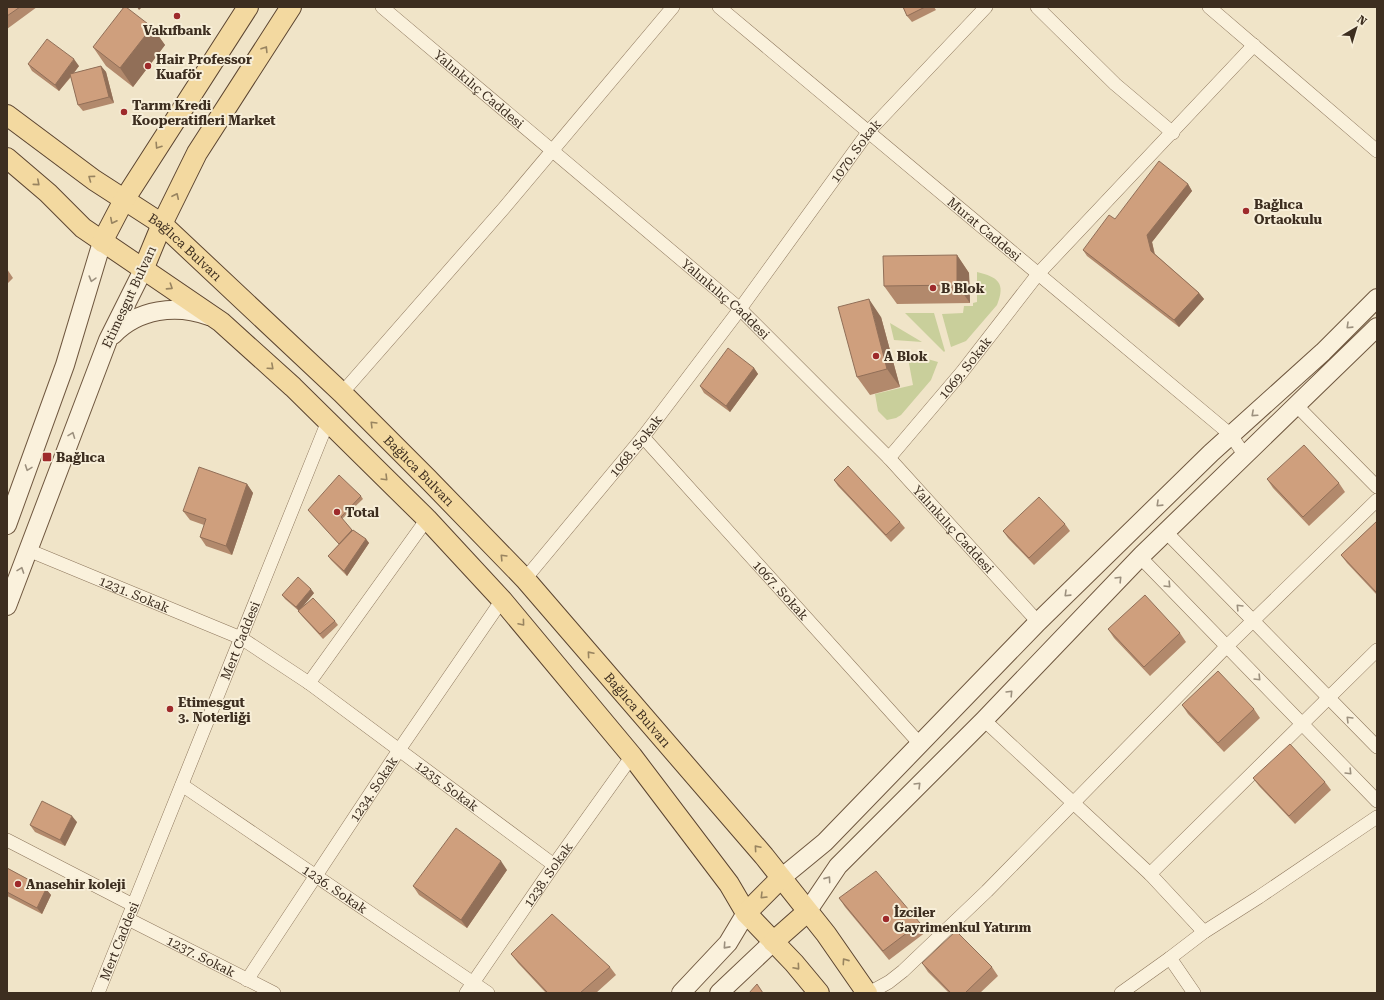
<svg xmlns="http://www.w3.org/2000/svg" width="1384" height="1000" viewBox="0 0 1384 1000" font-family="'Roboto Serif',serif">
	<rect width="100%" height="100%" fill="#f0e4c8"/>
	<path fill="#c9cf9b" d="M977 272C998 277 1006 283 997 305L966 341 951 347 942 314 963 313 964 306H973V303L977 302Z
		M905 313H934L945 351 944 352Z
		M890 323 922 342 894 340Z
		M907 353 938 362 931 380 901 415 896 418 887 420 878 411 875 394 913 385Z"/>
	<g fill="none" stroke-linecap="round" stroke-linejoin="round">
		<defs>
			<g id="street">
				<path id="s1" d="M382 7 740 309 889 458 1038 622"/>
				<path id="s2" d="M719 7 1231 435 1245 456"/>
				<path d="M1037 7 1115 84 1173 133"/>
				<path d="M1209 7 1377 151"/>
				<path d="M342 393 504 208 673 7"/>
				<path d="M1296 405 1377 487"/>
				<path id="s3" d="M643 437 920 744"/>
				<path id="s4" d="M889 458 962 372 1038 274 1254 45"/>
				<path d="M1166 532 1377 747"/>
				<path id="s5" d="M28 550 241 638 309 683 554 865"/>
				<path d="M1140 557 1377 801"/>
				<path id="s6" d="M525 579 643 437 740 309 869 131 986 7"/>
				<path d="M309 683 427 519"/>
				<path d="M984 720 1150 874 1204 932"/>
				<path id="s7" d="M182 785 488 993"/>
				<path d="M7 840 133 905"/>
				<path d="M1150 874 1377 650"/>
				<path id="s8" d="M128 919 274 993"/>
				<path d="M1170 958 1194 993"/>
				<path id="s9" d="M247 980 399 750 502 600"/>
				<path id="s10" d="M98 993 328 421"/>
				<path id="s11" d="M466 993 554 865 632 756"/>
				<path d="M869 993 889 982 903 971 987 891 1227 646 1377 500"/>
				<path d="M1121 993 1170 958 1204 932 1259 897 1377 817"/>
			</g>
			<path id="secondary" d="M113 335C138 309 176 304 209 316
				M7 525 65 365 102 242
				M7 606 108 340 143 270
				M780 879 825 842 1038 622 1211 453 1323 352 1377 298
				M807 912 838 866 984 720 1142 555 1377 327
				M681 993 728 943 746 913
				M719 993 773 942"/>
			<g id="primary">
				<path id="s12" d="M7 115 94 180 162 224 342 393 427 478 525 579 764 856 826 934 867 993"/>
				<path d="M7 158 48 193 83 228 221 322 293 387 427 519 502 600 632 756 729 884 746 913 794 963 819 993"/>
				<path d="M102 242 124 200 248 7"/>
				<path d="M143 270 162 224 197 153 291 7"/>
				<path d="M746 913 780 879"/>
				<path d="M773 942 807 912"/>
			</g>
		</defs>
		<use href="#street" stroke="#8d765c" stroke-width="14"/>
		<use href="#secondary" stroke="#6f573f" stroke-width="20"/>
		<use href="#primary" stroke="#5b4430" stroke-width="22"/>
		<use href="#street" stroke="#faf1dc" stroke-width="13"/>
		<use href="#secondary" stroke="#faf1dc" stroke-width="18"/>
		<use href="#primary" stroke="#f3d9a0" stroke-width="20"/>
	</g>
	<path fill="#b2896c" d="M7 7H37L7 29Z
		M903 7H934L936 10 912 22 907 16Z
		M152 27 165 45 133 87 106 66 93 47Z
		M28 64 79 66 74 73 101 66 106 72 114 103 83 111 78 105 71 77 59 91 32 71Z
		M1188 184 1192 191 1152 242 1155 254 1199 293 1204 299 1179 327 1087 256 1083 250 1115 219Z
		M957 255 969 273 970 303 897 304 884 286Z
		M7 269 13 278 7 284Z
		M881 317 900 387 870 395 857 377Z
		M754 368 758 374 730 412 704 393 700 386Z
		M1267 479 1339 483 1345 492 1309 526 1273 488Z
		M834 480 900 522 905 528 891 542 838 486Z
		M247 484 253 493 232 555 206 546 200 537 204 525 190 520 183 511Z
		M361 496 363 499 342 519 352 530 366 539 369 543 347 576 331 560 328 556 339 544 308 510Z
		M1377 521V595L1347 563 1341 555Z
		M1065 524 1070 531 1034 565 1008 538 1003 531Z
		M314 593 300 610 335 621 338 625 323 639 302 616 298 611H299L285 599 282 595Z
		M1108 629 1180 633 1186 642 1150 676 1114 638Z
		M1182 705 1254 709 1260 718 1224 752 1188 714Z
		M1253 778 1325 782 1331 790 1295 824 1259 786Z
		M77 822 65 846 35 832 30 825Z
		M7 868 46 889 51 895 42 914 7 896Z
		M507 870 467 928 419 895 413 886Z
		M839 898 920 923 926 932 889 960 845 907Z
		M511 954 610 967 616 975 596 993H546L518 963Z
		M922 963 992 967 998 976 980 993H949L928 972Z"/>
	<path fill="#916f58" d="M137 7H142L139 10Z
		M152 27 165 45 133 87 120 68Z
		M74 59 79 66 59 91 55 85Z
		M101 66 106 72 114 103 109 97Z
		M1188 184 1192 191 1152 242 1155 257 1151 251 1147 235Z
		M957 255 969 273 970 303 957 285Z
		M1199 293 1204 299 1179 327 1174 320Z
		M869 299 881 317 900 387 887 369Z
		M754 368 758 374 730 412 726 406Z
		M247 484 253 493 232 555 226 546Z
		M366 539 369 543 347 576 344 571Z
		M311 589 314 593 299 611 296 607Z
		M72 816 77 822 65 846 60 840Z
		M501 861 507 870 467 928 461 920Z
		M46 889 51 895 42 914 37 908Z"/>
	<path fill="#cf9f7d" stroke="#916f58" d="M7 7H20L7 16Z
		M124 7H126L152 27 120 68 93 47Z
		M903 7H925L907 16Z
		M47 39 74 59 55 85 28 64Z
		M101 66 109 97 78 105 70 74Z
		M1159 161 1188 184 1147 235 1151 251 1199 293 1174 320 1083 250 1109 215 1115 219Z
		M957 255V285L884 286 883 256Z
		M869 299 887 369 857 377 838 307Z
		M728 348 754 368 726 406 700 386Z
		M1304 445 1339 483 1303 517 1267 479Z
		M848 466 900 522 886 535 834 480Z
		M199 467 247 484 226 546 200 537 206 519 183 511Z
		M339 475 361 496 341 517 352 530 339 544 308 510Z
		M1039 497 1065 524 1029 558 1003 531Z
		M1377 521V593L1341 555Z
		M353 530 366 539 344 571 328 556Z
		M298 577 311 589 296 607 282 595Z
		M1145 595 1180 633 1144 667 1108 629Z
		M313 598 335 621 320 634 298 611Z
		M1218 671 1254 709 1218 743 1182 705Z
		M1290 744 1325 782 1289 816 1253 778Z
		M42 801 72 816 60 840 30 825Z
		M456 828 501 861 461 920 413 886Z
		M7 868 46 889 37 908 7 892Z
		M876 871 920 923 883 951 839 898Z
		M552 914 610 967 580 993H548L511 954Z
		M956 931 992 967 965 993H951L922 963Z
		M757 984 763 993H749Z"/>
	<defs><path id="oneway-chevron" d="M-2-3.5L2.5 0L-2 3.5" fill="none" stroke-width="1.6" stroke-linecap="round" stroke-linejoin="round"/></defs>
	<g stroke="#988460">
		<use href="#oneway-chevron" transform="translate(265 49) rotate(-58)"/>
		<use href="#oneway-chevron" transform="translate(158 146) rotate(123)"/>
		<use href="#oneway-chevron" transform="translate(91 178) rotate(-144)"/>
		<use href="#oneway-chevron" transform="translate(37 183) rotate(41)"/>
		<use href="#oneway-chevron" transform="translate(176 196) rotate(-65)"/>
		<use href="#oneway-chevron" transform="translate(113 221) rotate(117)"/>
		<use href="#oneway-chevron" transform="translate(170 287) rotate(33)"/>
		<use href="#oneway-chevron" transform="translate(271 367) rotate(42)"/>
		<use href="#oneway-chevron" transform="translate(373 424) rotate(-135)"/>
		<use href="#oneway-chevron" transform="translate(385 478) rotate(45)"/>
		<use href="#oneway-chevron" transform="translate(503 557) rotate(-134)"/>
		<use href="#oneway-chevron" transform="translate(522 623) rotate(50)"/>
		<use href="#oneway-chevron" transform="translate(590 654) rotate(-131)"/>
		<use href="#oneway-chevron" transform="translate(757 848) rotate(-131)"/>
		<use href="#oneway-chevron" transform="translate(763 896) rotate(135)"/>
		<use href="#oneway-chevron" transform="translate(845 961) rotate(-125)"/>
		<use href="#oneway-chevron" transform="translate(797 967) rotate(49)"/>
	</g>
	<g stroke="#9c907e">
		<use href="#oneway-chevron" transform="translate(92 279) rotate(106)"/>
		<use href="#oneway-chevron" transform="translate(1349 326) rotate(136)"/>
		<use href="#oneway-chevron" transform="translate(1254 414) rotate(138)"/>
		<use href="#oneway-chevron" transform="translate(72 435) rotate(-69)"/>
		<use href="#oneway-chevron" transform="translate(28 468) rotate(110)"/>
		<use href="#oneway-chevron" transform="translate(1159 504) rotate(136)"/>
		<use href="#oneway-chevron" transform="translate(21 570) rotate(-70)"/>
		<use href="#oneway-chevron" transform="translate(1119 579) rotate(-46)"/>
		<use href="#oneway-chevron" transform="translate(1168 585) rotate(46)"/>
		<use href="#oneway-chevron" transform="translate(1067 594) rotate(136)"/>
		<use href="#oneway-chevron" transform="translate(1239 607) rotate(-134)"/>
		<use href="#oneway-chevron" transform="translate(1258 678) rotate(46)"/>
		<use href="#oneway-chevron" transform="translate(1010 693) rotate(-46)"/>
		<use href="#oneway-chevron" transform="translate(1349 719) rotate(-135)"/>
		<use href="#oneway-chevron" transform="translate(1349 772) rotate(46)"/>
		<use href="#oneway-chevron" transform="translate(918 785) rotate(-45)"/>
		<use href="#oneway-chevron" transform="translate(828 879) rotate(-55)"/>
		<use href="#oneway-chevron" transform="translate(726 946) rotate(132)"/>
	</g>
	<g fill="#9e2a2b" stroke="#f7eed8" stroke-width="1.5">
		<circle cx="177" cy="16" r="4"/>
		<circle cx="148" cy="66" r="4"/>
		<circle cx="124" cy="112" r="4"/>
		<circle cx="1246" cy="211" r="4"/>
		<circle cx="933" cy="288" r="4"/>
		<circle cx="876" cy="356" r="4"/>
		<rect x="42" y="452" width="10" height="10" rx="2"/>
		<circle cx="337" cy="512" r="4"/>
		<circle cx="170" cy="709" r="4"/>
		<circle cx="18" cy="884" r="4"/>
		<circle cx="886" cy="919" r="4"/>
	</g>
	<g text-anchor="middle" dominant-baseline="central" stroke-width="4" stroke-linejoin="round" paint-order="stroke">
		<g font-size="13" font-weight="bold" fill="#3d2e20" stroke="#f7eed8" text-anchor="start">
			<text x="177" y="30" text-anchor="middle">Vakıfbank</text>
			<text x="156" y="59">Hair Professor<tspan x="156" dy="15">Kuaför</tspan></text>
			<text x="132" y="105">Tarım Kredi<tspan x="132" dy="15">Kooperatifleri Market</tspan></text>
			<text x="1254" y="204">Bağlıca<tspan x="1254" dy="15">Ortaokulu</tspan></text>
			<text x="941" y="288">B Blok</text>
			<text x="884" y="356">A Blok</text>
			<text x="56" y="457">Bağlıca</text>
			<text x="345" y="512">Total</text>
			<text x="178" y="702">Etimesgut<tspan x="178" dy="15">3. Noterliği</tspan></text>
			<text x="26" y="884">Anasehir koleji</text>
			<text x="894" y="912">İzciler<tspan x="894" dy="15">Gayrimenkul Yatırım</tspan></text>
		</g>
		<g font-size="13" fill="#3d2e20" stroke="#f7eed8">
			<text stroke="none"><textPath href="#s1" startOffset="127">Yalınkılıç Caddesi</textPath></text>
			<text stroke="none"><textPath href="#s6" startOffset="541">1070. Sokak</textPath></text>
			<text stroke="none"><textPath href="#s2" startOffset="346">Murat Caddesi</textPath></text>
			<text stroke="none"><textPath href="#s12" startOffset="222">Bağlıca Bulvarı</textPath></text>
			<text transform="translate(129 297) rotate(-65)">Etimesgut Bulvarı</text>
			<text stroke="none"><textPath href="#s1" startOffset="451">Yalınkılıç Caddesi</textPath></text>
			<text stroke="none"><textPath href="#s4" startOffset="118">1069. Sokak</textPath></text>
			<text stroke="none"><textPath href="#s6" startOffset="173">1068. Sokak</textPath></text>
			<text stroke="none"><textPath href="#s12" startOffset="546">Bağlıca Bulvarı</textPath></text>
			<text stroke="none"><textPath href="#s1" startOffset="775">Yalınkılıç Caddesi</textPath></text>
			<text stroke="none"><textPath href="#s3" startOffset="206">1067. Sokak</textPath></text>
			<text stroke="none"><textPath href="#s5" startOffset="115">1231. Sokak</textPath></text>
			<text stroke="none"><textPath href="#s10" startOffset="380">Mert Caddesi</textPath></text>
			<text stroke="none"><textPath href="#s12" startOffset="870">Bağlıca Bulvarı</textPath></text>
			<text stroke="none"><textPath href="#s5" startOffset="484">1235. Sokak</textPath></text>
			<text stroke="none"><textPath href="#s9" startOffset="229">1234. Sokak</textPath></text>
			<text stroke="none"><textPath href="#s11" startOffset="144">1238. Sokak</textPath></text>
			<text stroke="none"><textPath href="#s7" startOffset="185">1236. Sokak</textPath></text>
			<text stroke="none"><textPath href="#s10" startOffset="56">Mert Caddesi</textPath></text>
			<text stroke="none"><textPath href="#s8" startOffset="82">1237. Sokak</textPath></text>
		</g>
	</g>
	<rect width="1384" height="1000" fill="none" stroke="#3d2e20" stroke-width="16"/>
	<g transform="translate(1356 28) rotate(38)" stroke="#f7eed8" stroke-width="3" paint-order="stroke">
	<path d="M0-3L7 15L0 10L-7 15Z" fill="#3d2e20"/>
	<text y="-6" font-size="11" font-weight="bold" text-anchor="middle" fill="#3d2e20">N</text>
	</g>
</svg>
